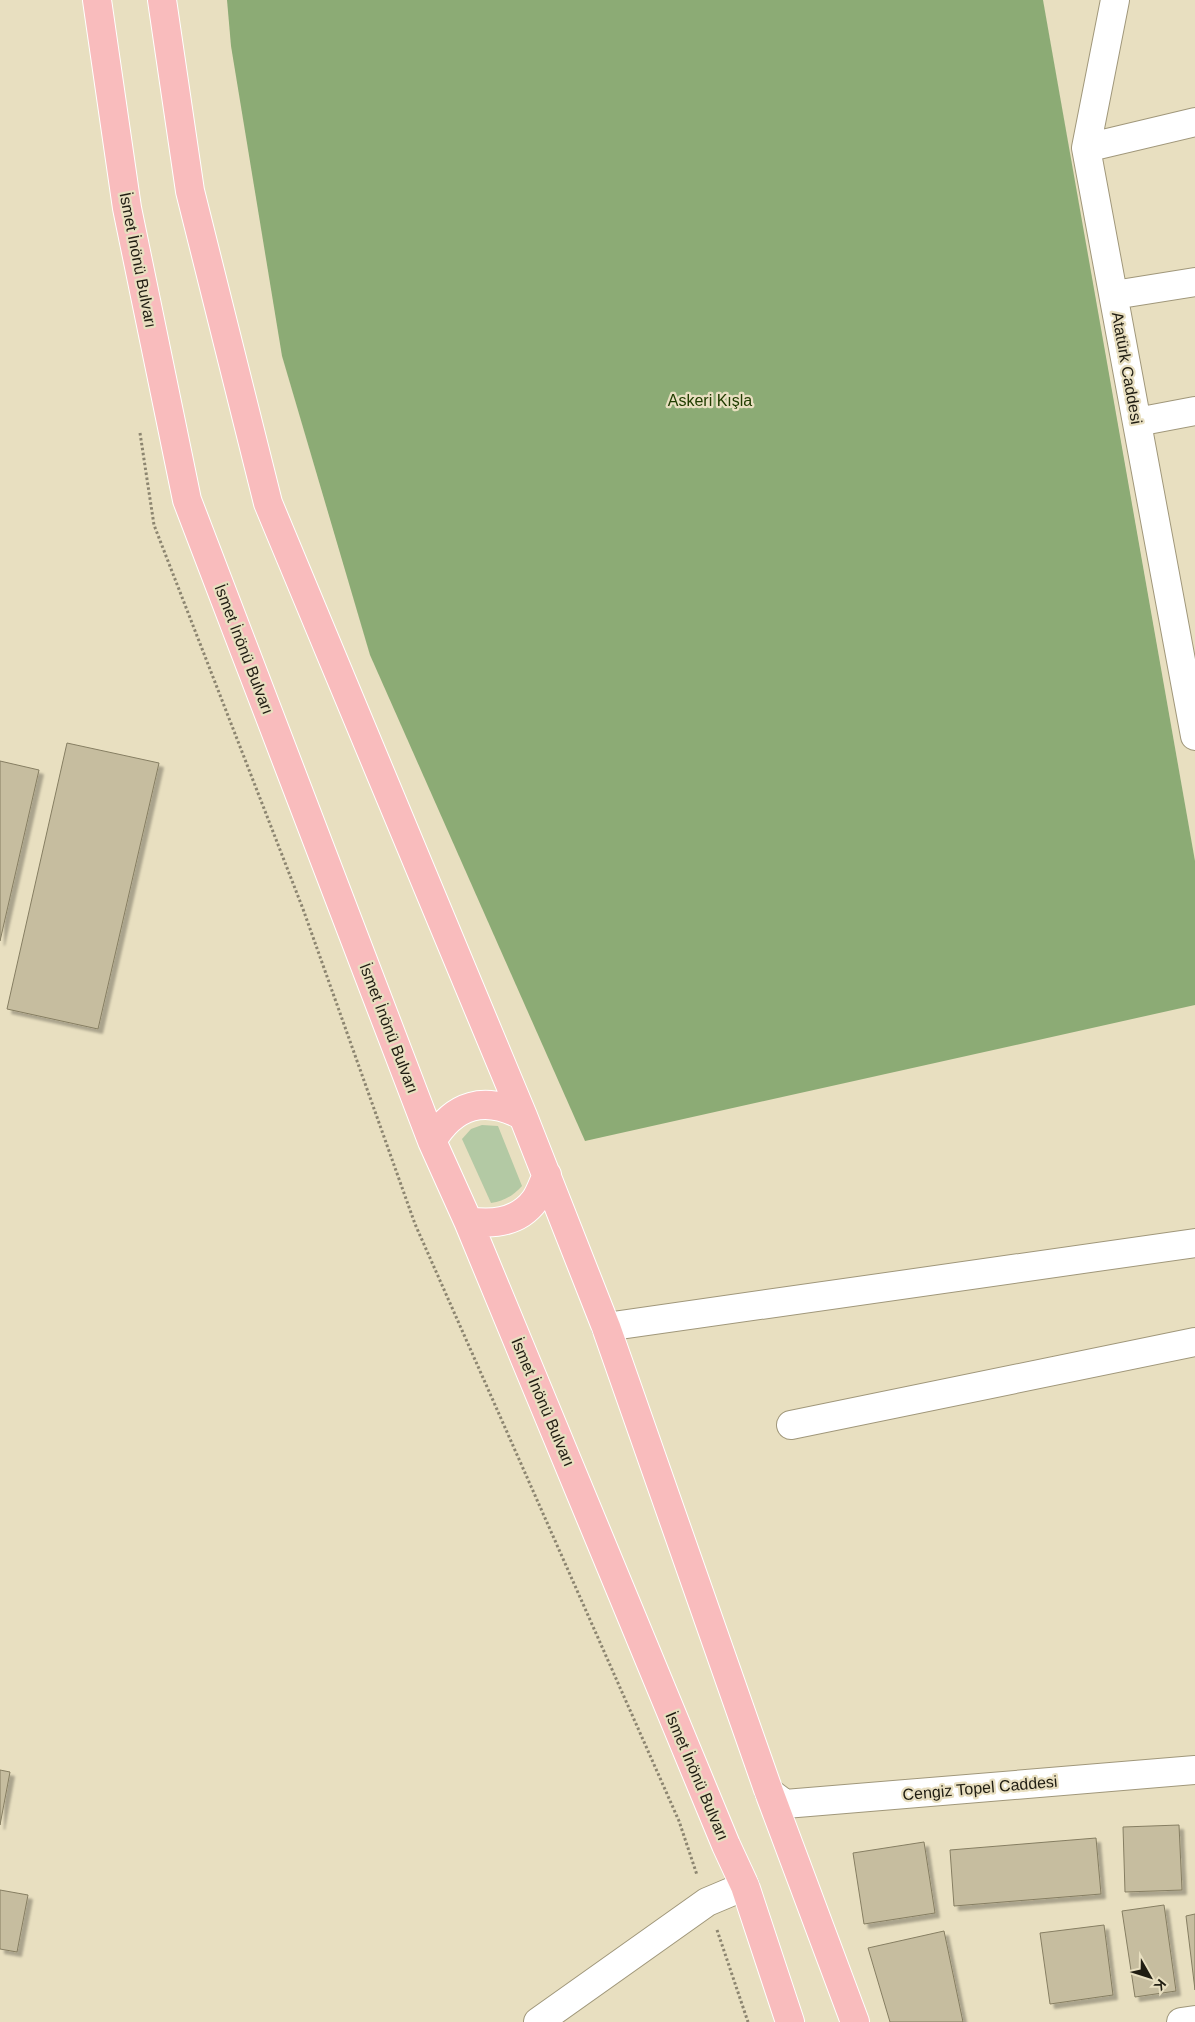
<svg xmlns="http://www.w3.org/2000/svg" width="1195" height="2022" viewBox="0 0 1195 2022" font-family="Helvetica,sans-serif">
	<defs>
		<filter id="shadow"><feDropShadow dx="4.5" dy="4.5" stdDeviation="1" flood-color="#0004"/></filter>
	</defs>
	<rect width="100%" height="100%" fill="#e8dfc0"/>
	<path fill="#b3c9a4" d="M482 1125 498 1126 522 1186C513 1196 504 1201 491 1203L462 1139 471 1129Z"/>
	<path fill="#8cab75" d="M227 0H1043L1195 861V1005L585 1141 370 655 282 356 231 46Z"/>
	<path fill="#c6bd9f" stroke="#867e62" filter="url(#shadow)" d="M67 743 159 763 98 1029 7 1009Z
		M0 761 39 770 0 941Z
		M0 1770 10 1772 0 1825Z
		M1179 1825 1182 1890 1125 1892 1123 1827Z
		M1096 1838 1101 1894 954 1906 950 1850Z
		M924 1842 935 1913 864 1924 853 1853Z
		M0 1890 28 1895 17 1952 0 1949Z
		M1164 1905 1176 1991 1135 1997 1122 1911Z
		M1195 1914V1990L1186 1916Z
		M1104 1925 1113 1995 1050 2004 1040 1933Z
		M944 1931 963 2022H890L868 1948Z"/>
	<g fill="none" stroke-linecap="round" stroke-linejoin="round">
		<defs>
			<path id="minor" d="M1115 0 1086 148 1195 736
				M1086 148 1195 122
				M1114 295 1195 282
				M1137 422 1195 411
				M606 1327 1195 1243
				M791 1425 1195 1342
				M769 1792 785 1804 1195 1770
				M538 2022 707 1902 745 1886
				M1181 2022 1195 2020"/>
			<path id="major" d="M97 0 127 208 187 500 432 1141 468 1221 726 1845 745 1886 790 2022
				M162 0 190 191 268 503 523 1116 606 1327 769 1792 855 2022
				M432 1141C454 1104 485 1095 523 1116
				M468 1221C493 1225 519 1222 535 1200 540 1193 543 1183 547 1175"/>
		</defs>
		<use href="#minor" stroke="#a0977a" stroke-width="30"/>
		<use href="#major" stroke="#fff" stroke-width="30"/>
		<path stroke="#8c8570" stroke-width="3" stroke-dasharray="2.5 2.5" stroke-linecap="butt" d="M140 433 154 525 303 909 415 1224 679 1821 697 1875
			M717 1930 748 2022"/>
		<use href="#minor" stroke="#fff" stroke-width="28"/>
		<use href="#major" stroke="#f9bcbd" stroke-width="28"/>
	</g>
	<g text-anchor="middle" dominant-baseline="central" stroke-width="4.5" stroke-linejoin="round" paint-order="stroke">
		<g font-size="16" fill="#201d12" stroke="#e8dfc0">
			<text transform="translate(138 260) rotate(79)">İsmet İnönü Bulvarı</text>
			<text transform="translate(1127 368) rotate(80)">Atatürk Caddesi</text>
			<text transform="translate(244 649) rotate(69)">İsmet İnönü Bulvarı</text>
			<text transform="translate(389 1028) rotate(69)">İsmet İnönü Bulvarı</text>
			<text transform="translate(543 1402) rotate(67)">İsmet İnönü Bulvarı</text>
			<text transform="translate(697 1776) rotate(67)">İsmet İnönü Bulvarı</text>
			<text transform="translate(980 1788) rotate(-5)">Cengiz Topel Caddesi</text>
		</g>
		<g font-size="16" fill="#213d01" stroke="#e8dfc0">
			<text x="710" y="400">Askeri Kışla</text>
		</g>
	</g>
	<g transform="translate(1150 1977) rotate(129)" stroke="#e8dfc0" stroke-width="4" paint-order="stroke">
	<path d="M0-4L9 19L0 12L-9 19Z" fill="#201d12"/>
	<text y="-8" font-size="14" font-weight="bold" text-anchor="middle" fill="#201d12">K</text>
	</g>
</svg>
